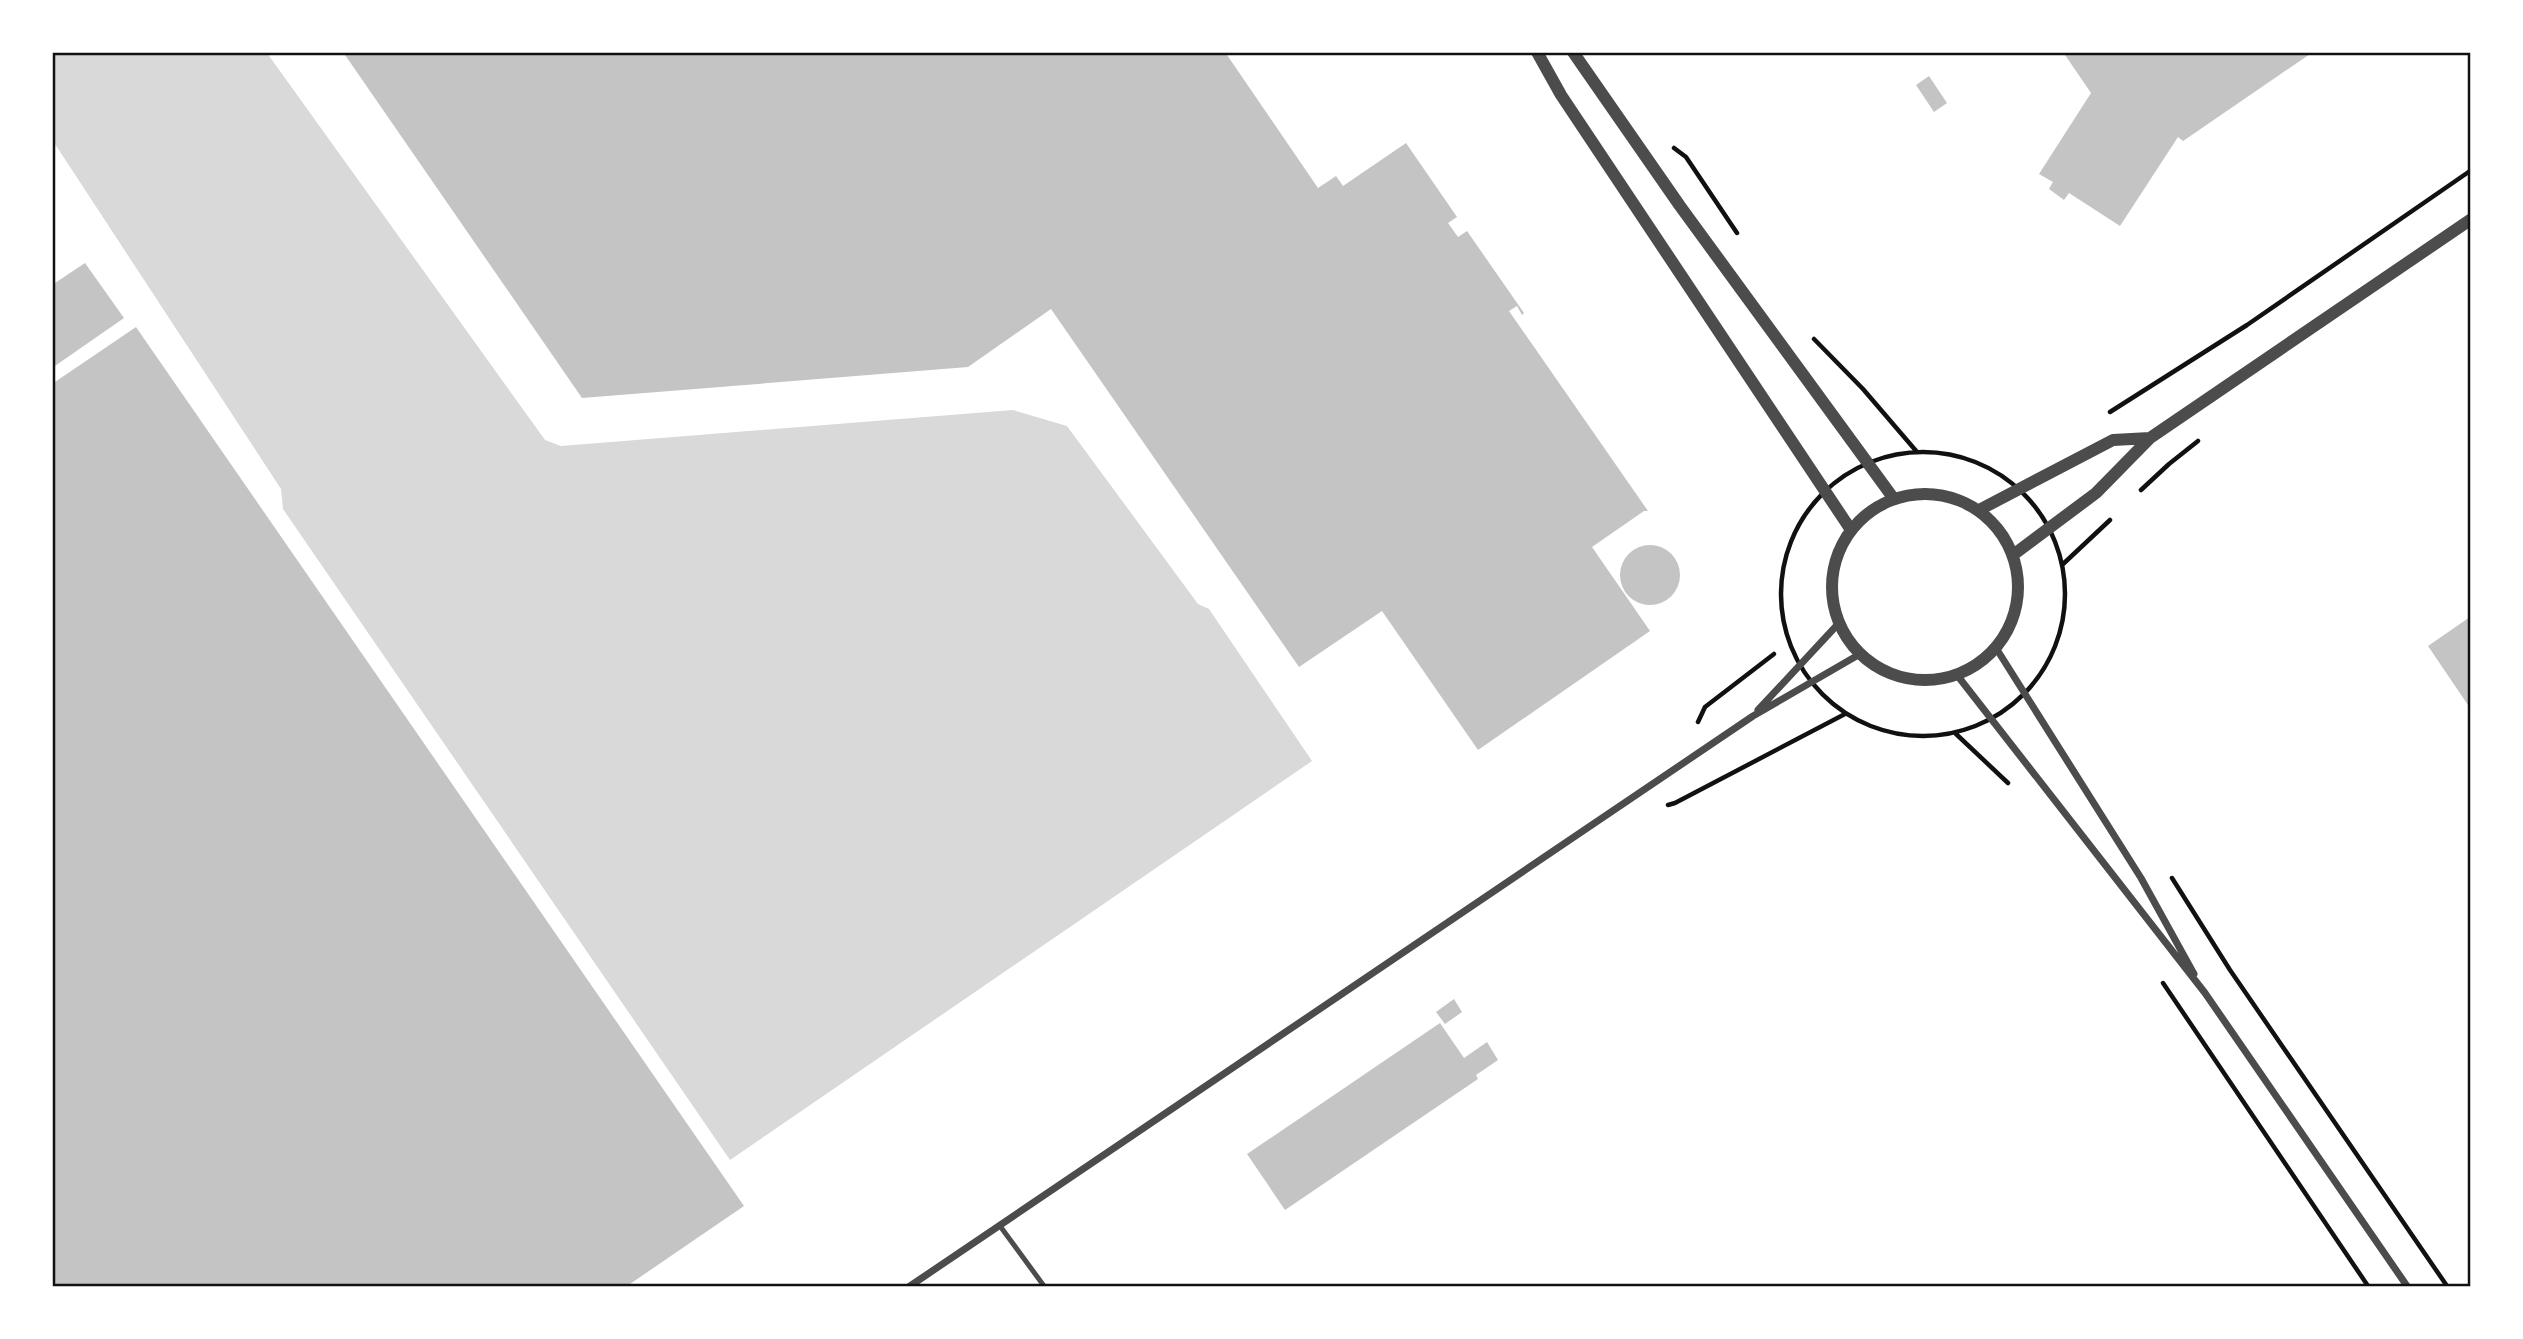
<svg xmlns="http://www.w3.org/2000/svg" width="2523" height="1339" viewBox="0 0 2523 1339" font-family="Lato,sans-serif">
	<rect width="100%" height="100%" fill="#fff"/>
	<path fill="#d9d9d9" d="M52 53H267L545 440 561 446 1013 410 1067 426 1198 604 1209 609 1312 761 730 1160 283 509 281 489 53 141Z"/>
	<path fill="#c4c4c4" d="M343 52H1225L1318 188 1336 176 1343 186 1406 143 1457 217 1448 223 1458 237 1467 231 1524 313 1522 315 1517 306 1509 311 1648 511H1644L1592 547 1650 631 1478 750 1382 611 1299 667 1051 309 968 367 582 398Z
		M2063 52H2309L2310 54 2186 139 2183 141 2178 137 2120 226 2069 193 2064 200 2049 189 2053 182 2039 174 2091 93Z
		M1929 76 1947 103 1934 112 1916 85Z
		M85 263 124 318 52 368V285Z
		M136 327 744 1206 627 1286H52V384Z
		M1620 575a30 30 0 1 1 60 0a30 30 0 1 1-60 0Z
		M2470 617V708L2428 646Z
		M1454 999 1462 1012 1445 1024 1436 1012Z
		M1440 1023 1464 1058 1487 1042 1498 1060 1476 1075 1478 1079 1285 1210 1247 1154Z"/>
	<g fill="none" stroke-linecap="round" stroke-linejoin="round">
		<path stroke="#111" stroke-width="4.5" d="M1674 148 1686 157 1737 233
			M1814 339 1863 389 1917 452
			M2110 412 2247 325 2470 171
			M1781 594a142 142 0 1 1 284 0a142 142 0 1 1-284 0Z
			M2141 490 2169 464 2198 441
			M2062 565 2110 520
			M1698 722 1705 707 1774 654
			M1955 733 2008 783
			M1668 805 1675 803 1845 714
			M2172 878 2230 970 2447 1286
			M2163 983 2368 1286"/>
		<path stroke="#4c4c4c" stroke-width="5" d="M1000 1226 1044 1286"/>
		<path stroke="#4c4c4c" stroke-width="7" d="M1996 648 2141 878 2194 974
			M1957 675 2205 993 2407 1286
			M1758 710 1839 623
			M910 1286 1753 716 1860 654"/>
		<path stroke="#4c4c4c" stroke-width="12" d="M1537 52 1561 95 1851 530
			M1573 52 1680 206 1894 499
			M1832 587a93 93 0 1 1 186 0a93 93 0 1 1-186 0Z
			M1979 510 2113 440 2150 438
			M2013 555 2096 493 2150 438 2470 220"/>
	</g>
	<rect width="2523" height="1339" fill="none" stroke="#ffffff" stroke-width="108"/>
	<rect x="54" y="54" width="2415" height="1231" fill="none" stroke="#111" stroke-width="2.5"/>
</svg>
